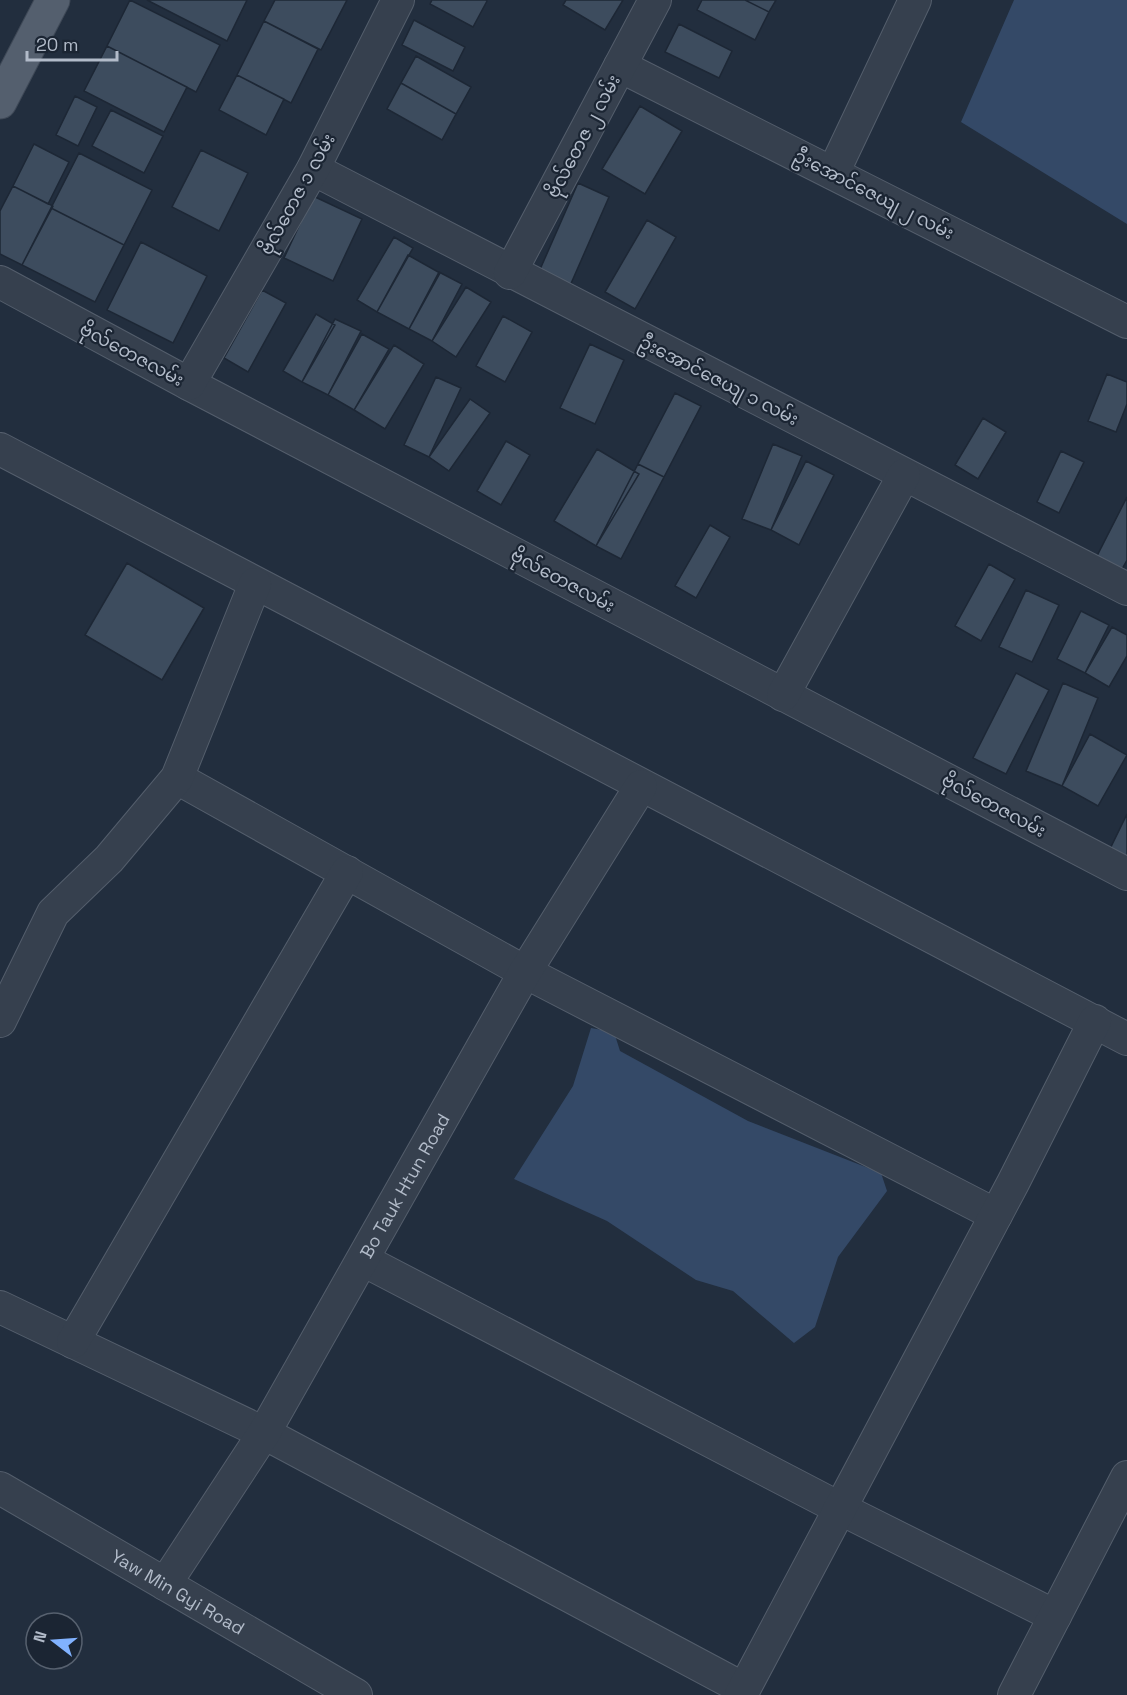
<svg xmlns="http://www.w3.org/2000/svg" width="1127" height="1695" viewBox="0 0 1127 1695" font-family="'Space Grotesk','Noto Sans Myanmar',sans-serif">
	<rect width="100%" height="100%" fill="#222e3e"/>
	<path fill="#344967" d="M1014 0H1127V224L961 122Z
		M591 1028 614 1032 620 1051 748 1121 881 1173 887 1191 838 1257 815 1327 794 1343 733 1291 696 1280 607 1221 514 1179 573 1086Z"/>
	<path fill="#3d4c5e" stroke="#1d2735" stroke-width="1.5" d="M130 0 220 45 196 92 107 46Z
		M147 0H247L227 41Z
		M275 0H347L321 50 264 21Z
		M432 0H486L487 1 473 27 430 4Z
		M566 0H623L605 30 563 5Z
		M702 0H745L769 12 755 40 697 10Z
		M745 0H776L769 12Z
		M414 20 465 47 453 71 402 45Z
		M264 21 318 49 291 103 237 75Z
		M679 24 732 51 719 78 665 52Z
		M107 46 187 87 164 132 84 91Z
		M416 56 471 87 456 114 401 83Z
		M237 75 284 99 266 135 219 110Z
		M401 83 456 114 442 140 387 109Z
		M75 96 97 107 78 146 56 135Z
		M640 106 682 131 645 194 602 169Z
		M111 110 163 136 144 173 92 146Z
		M34 144 69 162 48 204 13 186Z
		M201 150 248 173 219 231 172 207Z
		M79 153 152 190 124 245 51 208Z
		M578 183 609 197 569 288 538 274Z
		M13 186 53 206 22 265 0 254V211Z
		M313 196 362 219 333 281 284 258Z
		M51 208 124 245 95 302 22 265Z
		M647 220 676 237 635 309 605 292Z
		M394 237 413 248 377 312 357 300Z
		M141 242 207 276 173 343 107 310Z
		M408 255 440 273 409 329 377 312Z
		M439 272 462 284 432 341 409 329Z
		M466 287 491 302 456 357 432 341Z
		M262 290 286 303 248 372 224 358Z
		M316 314 335 325 302 382 283 371Z
		M503 316 532 332 505 382 476 366Z
		M335 319 361 331 328 395 302 382Z
		M362 334 389 349 354 410 328 395Z
		M590 344 624 360 595 424 560 408Z
		M394 345 424 364 385 429 354 410Z
		M1107 374 1127 382V404L1116 432 1088 421Z
		M436 377 461 388 429 457 404 445Z
		M675 393 701 406 664 477 638 464Z
		M470 399 490 413 449 471 429 457Z
		M983 418 1006 432 978 479 955 465Z
		M506 441 530 455 501 505 477 491Z
		M773 444 802 456 771 530 742 519Z
		M597 449 639 474 596 546 554 521Z
		M1061 451 1084 462 1059 513 1037 502Z
		M806 461 834 475 799 545 771 530Z
		M638 464 664 477 621 559 596 546Z
		M1127 497V560L1122 569 1097 556Z
		M710 525 730 537 696 598 675 586Z
		M127 563 204 608 162 680 85 635Z
		M989 564 1015 579 981 641 955 626Z
		M1026 590 1059 605 1032 662 999 647Z
		M1081 611 1109 625 1085 673 1057 659Z
		M1112 627 1127 635V656L1109 687 1085 673Z
		M1016 673 1049 690 1006 774 973 758Z
		M1063 683 1098 698 1062 786 1026 771Z
		M1090 734 1127 755 1098 806 1062 786Z
		M1127 814V862L1108 853Z"/>
	<g fill="none" stroke-linecap="round" stroke-linejoin="round">
		<defs>
			<g id="minor">
				<path d="M620 66 1127 322"/>
				<path d="M313 169 1127 589"/>
				<path d="M833 173 915 0"/>
				<path d="M510 273 655 0"/>
				<path d="M0 282 189 384 1127 874"/>
				<path d="M189 384 313 169 398 0"/>
				<path d="M0 449 1127 1039"/>
				<path d="M783 695 904 475"/>
				<path d="M177 778 525 972 996 1215"/>
				<path d="M0 1021 53 913 109 859 177 778 255 584"/>
				<path d="M363 1260 841 1509 1055 1616"/>
				<path d="M0 1307 264 1433 744 1689"/>
				<path d="M73 1342 347 872"/>
				<path id="s1" d="M0 1488 356 1695"/>
				<path id="s2" d="M165 1584 264 1433 525 972 641 786"/>
				<path d="M741 1695 1013 1183 1095 1021"/>
				<path d="M1014 1695 1127 1477"/>
			</g>
			<path id="major" d="M0 102 53 0"/>
		</defs>
		<use href="#minor" stroke="#545e6c" stroke-width="34"/>
		<use href="#major" stroke="#3f4957" stroke-width="35"/>
		<use href="#minor" stroke="#36404e" stroke-width="32"/>
		<use href="#major" stroke="#545f6e" stroke-width="33"/>
	</g>
	<g text-anchor="middle" dominant-baseline="central" stroke-width="4.5" stroke-linejoin="round" paint-order="stroke">
		<g font-size="18" fill="#b2bbc9" stroke="#1b2533">
			<text transform="translate(583 136) rotate(-62)">ဗိုလ်တေဇ ၂ လမ်း</text>
			<text transform="translate(297 194) rotate(-61)">ဗိုလ်တေဇ ၁ လမ်း</text>
			<text transform="translate(874 194) rotate(27)">ဦးအောင်ဇေယျ ၂ လမ်း</text>
			<text transform="translate(132 354) rotate(28)">ဗိုလ်တေဇလမ်း</text>
			<text transform="translate(719 380) rotate(27)">ဦးအောင်ဇေယျ ၁ လမ်း</text>
			<text transform="translate(563 580) rotate(28)">ဗိုလ်တေဇလမ်း</text>
			<text transform="translate(994 805) rotate(28)">ဗိုလ်တေဇလမ်း</text>
			<text stroke="none"><textPath href="#s2" startOffset="465">Bo Tauk Htun Road</textPath></text>
			<text stroke="none"><textPath href="#s1" startOffset="206">Yaw Min Gyi Road</textPath></text>
		</g>
	</g>
	<g transform="translate(54 1641) rotate(287)"><circle r="28" fill="#1b2533" stroke="#57616f" stroke-width="1.5"/>
	<path d="M0-4.5L10 22L0 15L-10 22Z" fill="#81b2ff"/>
	<text y="-9" font-size="16" font-weight="bold" text-anchor="middle" fill="#b2bbc9">N</text>
	</g>
	<path d="M27 51v9h90v-9" fill="none" stroke="#b2bbc9" stroke-width="3"/>
	<text x="36" y="51" font-size="18" fill="#b2bbc9" stroke="#1b2533" stroke-width="4.5" paint-order="stroke">20 m</text>
</svg>
